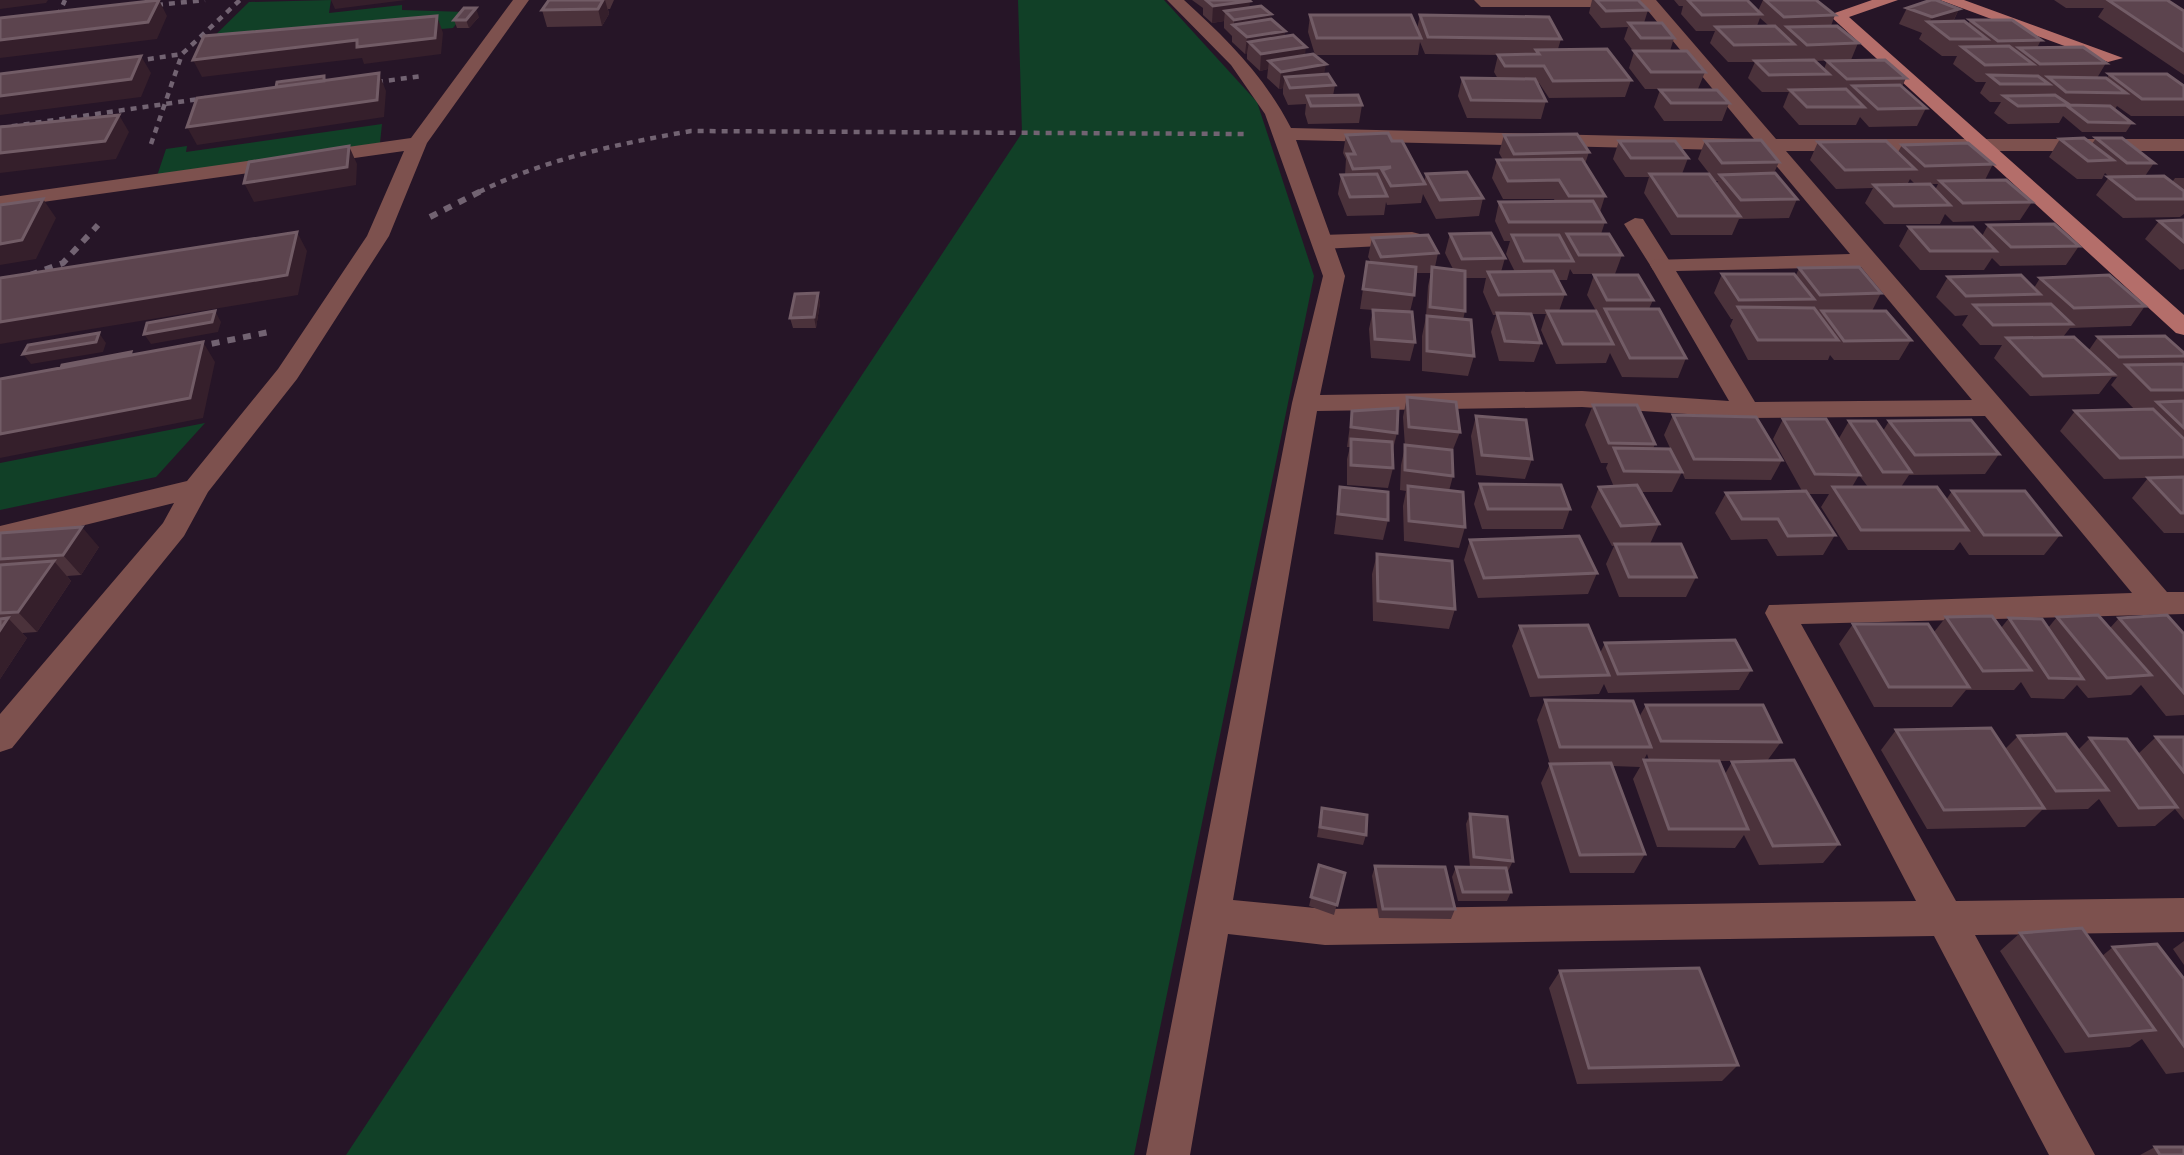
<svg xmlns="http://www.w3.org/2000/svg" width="2184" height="1155" viewBox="0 0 2184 1155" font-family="'PT Sans',sans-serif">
	<rect width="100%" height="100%" fill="#261527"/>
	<path fill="#114027" d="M331 0 329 13 402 5V10L466 12 453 28 201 49 249 2Z
		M1018 0H1164L1257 102 1314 276 1134 1155H346L1022 133Z
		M382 124 380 143 157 176 166 149 187 146 186 152Z
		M205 423 156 477 0 510V463Z"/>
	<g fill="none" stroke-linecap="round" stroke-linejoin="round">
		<path stroke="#726372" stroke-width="4.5" stroke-dasharray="6 6" stroke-linecap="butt" d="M157 5 205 0
			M58 16 65 0
			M136 61 182 54
			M377 82 422 76
			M0 128 206 98
			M151 144 182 54 240 0
			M479 192C546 159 617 144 691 131L1245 134"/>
		<path stroke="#726372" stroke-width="6" stroke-dasharray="8 8" stroke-linecap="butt" d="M430 217 485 189
			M30 275 63 263 98 225
			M196 347 269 332"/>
		<path fill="#7d514e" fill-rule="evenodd" d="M1474 0H1638L1639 2 1631 7H1481Z
			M1635 218 1643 219 1672 265 1669 270H1653L1650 265 1624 224Z
			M1412 232 1420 234V244L1322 249 1311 242 1322 235Z"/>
		<path fill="#7d514e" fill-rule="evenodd" d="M513 0H529L427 143 389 236 297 379 208 492 184 536 12 748 0 752V714L163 523 174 503 0 546V526L187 481 278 369 367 236 404 151 0 208V196L411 138Z
			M1167 0H1184C1226 38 1265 77 1291 128L1754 139 1639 0H1656L1776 139H2184V151H1786L2167 592H2184V614L1801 624 1956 901 2184 898V932L1975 935 2095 1155H2049L1934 936 1325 945 1228 934 1190 1155H1146L1292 403 1323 276 1265 114 1231 65ZM1296 140 1764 151 1850 254 1653 260 1650 265 1729 401 1582 391 1320 395 1345 276ZM1861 267 1972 400 1755 402 1676 271ZM1582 407 1747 418 1985 416 2132 593 1769 605 1765 613 1916 901 1325 909 1233 900 1317 411Z"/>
		<path fill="#b46e6a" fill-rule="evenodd" d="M1872 0H1898L1849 17 2184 315V335L2176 333 1829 15Z
			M1940 0H1964L2123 58 2108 62Z"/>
	</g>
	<path fill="#4b323b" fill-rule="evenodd" d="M549 0H614L610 9H608L609 14 602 26 547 27 542 10Z
		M1192 0H1249V8L1270 19 1285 31 1284 36 1335 85 1333 96 1362 105 1359 123 1308 124 1305 114 1306 104 1288 105 1283 94V88L1279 89 1267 78 1268 69 1260 71 1247 59V53L1245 54 1232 42V36L1224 28V21L1212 23 1203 15V8Z
		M1592 0H1638L1648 10 1644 23 1674 38 1670 51 1705 72 1698 89H1645L1629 68 1634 52 1624 39 1628 27 1601 28 1589 13Z
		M1674 0H1747L1758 11 1763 0H1816L1835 15 1831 26 1858 43 1851 60 1815 61 1824 69 1827 61 1906 78 1902 87 1926 108 1917 126 1869 127 1860 117 1856 125H1799L1783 107 1789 92H1762L1748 78 1755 62H1728L1710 43 1715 31H1696L1681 14 1683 6H1679ZM1760 18 1769 26H1757Z
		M2054 0H2167L2184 11V75L2098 17 2104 8H2066Z
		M1907 8 1959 9 1953 22 1968 25 1970 20 2041 40 2037 48 2106 63 2097 78H2107L2109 74 2184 86V116H2131L2117 106 2115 109 2132 123 2126 132H2082L2063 116 2059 123 2008 124 1994 113 2001 102H1990L1980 93 1986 82H1976L1953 64 1957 56H1942L1919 39 1922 33 1899 24Z
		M1310 15 1417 29 1420 15 1561 39 1558 49 1631 80 1625 97 1549 98 1539 83H1537L1546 101 1541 119 1467 118 1458 96 1462 78 1498 79 1494 72 1498 55 1425 54 1420 42 1418 55H1315L1308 32Z
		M479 17 469 28H457L454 20Z
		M1660 90 1729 103 1722 121H1664L1654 107Z
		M1346 135 1392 141 1424 182 1426 174 1483 198 1479 216 1436 219 1423 194 1421 203 1387 205 1386 202 1384 215 1347 216 1338 194 1341 175H1345L1346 159 1343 153Z
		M1504 135 1589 152 1585 164 1605 196 1600 212 1605 222 1601 234 1622 255 1615 274H1573L1570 269 1567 280H1557L1565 294 1559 311H1596L1587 295 1594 275 1653 300 1649 309 1686 358 1678 378 1622 377 1610 353 1606 363 1556 364 1541 330 1546 314H1531L1541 343 1534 362 1499 361 1491 332 1496 315H1493L1483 292 1486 278H1465V311L1463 320 1474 356 1468 376 1422 371V336L1426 317 1428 286 1431 273H1415L1414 295 1410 312 1415 342 1410 361 1371 358 1369 329 1373 310 1360 309 1367 262H1371L1368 257 1372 238 1438 253 1435 267 1453 269 1445 253 1450 234 1505 258 1501 272H1515L1506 254 1510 241H1504L1495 221 1499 202H1555L1554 199H1503L1492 178 1497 160H1503L1499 153Z
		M2096 138 2154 163 2145 176 2172 182 2175 178H2184V214L2180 217 2123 218 2096 195 2109 177 2105 173 2102 179H2077L2049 157 2060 139 2092 144Z
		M1619 141 1688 158 1682 174 1716 184 1718 181H1715L1698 159 1705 141 1779 162 1774 173 1797 199 1789 218 1739 219 1732 235H1671L1644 193 1649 177H1625L1613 159Z
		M1818 142 1898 152 1902 145 1993 164 1985 180 2032 202 2020 220 1953 222 1945 214 1940 224H1884L1865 203 1873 188 1836 189 1810 160ZM1910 179 1915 184H1938L1935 190 1907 185Z
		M2184 220V269L2180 270 2145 239 2159 221Z
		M1988 225 2079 246 2066 265 2000 266 1992 258 1984 270H1920L1899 246 1909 227 1982 236Z
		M1799 268 1881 293 1872 311 1911 340 1899 360H1834L1830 355 1828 360H1748L1730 326 1733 319H1731L1714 293 1722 274 1796 275Z
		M1948 277 2034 288 2040 278 2145 306 2131 326 2070 328 2063 337 2089 350 2098 337 2184 353V361L2181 365 2184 364V477L2104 479 2060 431 2075 411 2135 410 2111 385 2117 377H2112L2099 394 2030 396 1994 358 2002 345H1980L1962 325 1968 315 1955 316 1936 297Z
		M818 293 820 303 816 328H793L790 318Z
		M1407 397 1460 432 1452 452 1453 476 1449 491 1465 527 1459 548 1404 541 1403 506 1406 491 1400 490 1401 465 1405 447 1403 417Z
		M1593 405 1655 444 1653 449 1677 463 1664 435 1673 415 1782 460 1771 480 1685 479 1682 472 1672 492H1641L1659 524 1650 544 1696 577 1686 597H1619L1606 564 1614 546H1612L1591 507 1599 487H1614L1606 468 1608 463H1601L1585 425Z
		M1352 411 1397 433 1392 453 1393 468 1388 488 1347 485V459L1350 447H1347Z
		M1476 416 1532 459 1525 479 1476 475 1471 436Z
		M1783 419 1838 440 1849 421 1883 431 1889 421 1999 454 1985 474 1909 475 1901 487 1946 500 1952 491 2060 535 2044 555H1969L1960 542 1954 550H1848L1821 507 1829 494H1808L1835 535 1823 555 1777 556 1767 539 1731 540 1715 513 1726 493 1802 491 1773 439ZM1859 475 1868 487H1852Z
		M2184 477V533H2164L2132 498 2148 478Z
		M1480 484 1570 509 1563 529H1482L1474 504Z
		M1340 487 1388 520 1383 540 1334 534Z
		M0 533 99 547 81 575 67 576 71 581 37 632 22 633 27 638 0 679Z
		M1470 540 1597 573 1588 594 1478 598 1464 560Z
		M1377 554 1455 609 1449 629 1373 621 1372 574Z
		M1946 617 2001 628 2009 618 2048 628 2057 617 2110 628 2119 618 2184 634V715L2166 716 2141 685 2131 695 2088 698 2077 685 2064 699 2031 698 2021 682 2014 690H1966L1952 707H1874L1839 644 1853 624 1934 632Z
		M1520 626 1600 653 1605 643 1751 670 1739 690 1608 693 1604 684 1599 694 1530 697 1512 646Z
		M1545 700 1639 717 1646 705 1781 742 1767 761 1839 844 1823 863 1759 865 1744 835 1735 848 1657 847 1633 779 1644 760H1649L1647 754 1640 767 1612 766 1645 854 1634 873H1570L1541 783 1550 764 1537 720ZM1719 761H1760L1732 762 1725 774Z
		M1896 730 2005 749 2018 736 2078 750 2090 738 2138 754 2156 737H2184V820L2175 809 2155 826 2118 827 2099 799 2088 809 2042 810 2025 827 1927 829 1881 750Z
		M1322 808 1366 835 1363 845 1317 837Z
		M1470 814 1513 861 1508 871H1506L1511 892 1507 901H1458L1452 877 1456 867 1479 868 1470 867 1466 824Z
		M1319 865 1345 873 1334 915 1309 906Z
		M1375 866 1455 909 1451 919 1379 918 1372 876Z
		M2020 933 2102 956 2113 947 2184 979V1072L2166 1074 2142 1039 2130 1047 2065 1053 2000 951Z
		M2184 941V965L2173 949Z
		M1560 971 1738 1065 1722 1081 1577 1084 1549 988Z
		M2155 1147 2184 1155H2140Z"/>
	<path fill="#351f2b" d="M0 0H48L46 3 0 9Z
		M159 0 167 16 157 39 0 58V40Z
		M331 0H406L335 9Z
		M603 0H605L609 14 602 26 598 9Z
		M1250 1 1249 17 1225 11 1224 21 1212 23 1213 6Z
		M476 8 479 17 469 28 466 20Z
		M1959 9 1951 25 1929 23 1932 17Z
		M1271 14 1269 31 1234 26V20Z
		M437 16 443 33 441 54 364 64 362 58 202 77 193 60Z
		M1285 31 1283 48 1249 42 1247 53 1245 54 1247 37Z
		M1306 47 1304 64 1269 61 1268 69 1260 71 1261 54Z
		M141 56 151 73 141 97 0 115V96Z
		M1326 64 1323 81 1285 77 1283 88 1279 89 1281 72Z
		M379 73 386 91 384 117 197 145 187 127Z
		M119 115 129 132 116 159 0 173V153Z
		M349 146 357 164 356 185 254 202 244 183Z
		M43 199 56 218 36 259 0 265V244Z
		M297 232 307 251 298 295 0 344V322Z
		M818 293 820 303 816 328 814 317Z
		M215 311 221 322 218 332 151 344 144 334Z
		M99 333 106 343 103 352 31 364 23 354Z
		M203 342 215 362 203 418 0 458V434Z
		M82 527 99 547 81 575 63 555Z
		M54 561 71 581 37 632 18 612Z
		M8 618 27 638 0 679V630Z"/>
	<path fill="#5c444e" stroke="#725c66" stroke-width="3" d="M159 0 148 22 0 40V18Z
		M549 0H603L598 9 542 10Z
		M1206 0H1249L1250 1 1213 6Z
		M1596 0H1638L1648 10 1606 11Z
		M1688 0H1747L1761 14 1702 15Z
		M1765 0H1816L1835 15 1784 17Z
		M1931 0H1936L1959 9 1932 17 1907 8Z
		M2108 0H2167L2184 11V51Z
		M1261 6 1271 14 1234 20 1225 11Z
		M464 8H476L466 20H454Z
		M1310 15H1411L1421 38H1317Z
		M1420 15 1549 17 1561 39 1428 37Z
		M437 16 435 38 357 47V40L193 60 204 36Z
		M1271 19 1285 31 1247 37 1233 25Z
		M1970 20H2012L2041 40 1998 41Z
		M1964 21 1987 39H1950L1928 22Z
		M1629 23H1662L1674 38H1641Z
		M1775 26 1794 44 1734 45 1716 27Z
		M1837 26 1858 43 1807 45 1787 27Z
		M1293 35 1306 47 1261 54 1249 42Z
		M2009 46 2033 64 1985 65 1962 47Z
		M2083 47 2106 63 2040 64 2019 48Z
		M1607 49 1631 80 1553 81 1544 66H1505L1498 55 1539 54 1536 50Z
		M1634 51H1687L1705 72H1651Z
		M1313 54 1326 64 1281 72 1269 61Z
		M141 56 131 79 0 96V74Z
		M1814 60 1829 74 1769 75 1755 61Z
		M1885 60 1906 78 1847 79 1827 61Z
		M379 73 377 100 187 127 197 98Z
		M1328 74 1335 85 1290 88 1285 77Z
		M2109 74H2167L2184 86V99H2142Z
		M1989 75 2038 76 2049 84H2000Z
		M324 76V81L276 87 277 82Z
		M2048 77 2106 78 2126 93 2066 92Z
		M1462 78 1535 79 1546 101 1471 100Z
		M1900 85 1926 108 1878 109 1853 86Z
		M1846 89 1864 107H1807L1790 90Z
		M1660 90H1717L1729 103H1671Z
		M1358 95 1362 105 1311 106 1307 96Z
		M2055 95 2070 105 2018 106 2004 96Z
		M2066 105 2110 106 2132 123 2088 122Z
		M119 115 105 141 0 153V127Z
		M1388 133 1392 141H1402L1425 184 1391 186 1382 170 1391 167 1353 169 1347 154H1355L1346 135Z
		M1577 134 1589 152 1514 154 1504 135Z
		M2084 138 2113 160 2088 161 2060 139Z
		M2096 138H2122L2154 163H2127Z
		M1761 140 1779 162 1722 163 1705 141Z
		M1619 141H1675L1688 158H1631Z
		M1886 141 1915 169 1845 170 1818 142Z
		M1968 143 1993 164 1925 166 1902 145Z
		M349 146 347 167 244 183 249 162Z
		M1582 159 1605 196H1569L1559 180 1508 181 1497 160Z
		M1467 172 1483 198 1440 200 1426 174Z
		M1775 173 1797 199 1741 200 1720 175Z
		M1377 174 1387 196 1350 197 1341 175Z
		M1650 174H1709L1740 216H1678Z
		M2164 176 2184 191V199H2136L2108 177Z
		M2006 180 2032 202 1963 203 1940 181Z
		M1930 184 1950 205 1894 206 1874 185Z
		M43 199 22 240 0 244V205Z
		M1593 201 1605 222H1509L1499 202Z
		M2184 220V242L2159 221Z
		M2054 224 2079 246 2011 247 1988 225Z
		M1909 227H1973L1996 251H1930Z
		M297 232 287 275 0 322V278Z
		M1491 233 1505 258 1462 259 1450 234Z
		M1567 234H1609L1622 255H1579Z
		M1428 235 1438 253 1381 257 1372 238Z
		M1512 235H1559L1573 261H1524Z
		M1367 262 1416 267 1414 295 1363 289Z
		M1432 267 1465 271V311L1430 307Z
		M1859 267 1881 293 1820 295 1799 268Z
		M1553 271 1565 294 1499 295 1488 272Z
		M1722 274H1794L1814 299 1739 300Z
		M1594 275H1638L1653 300H1607Z
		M2021 275 2040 294 1966 296 1948 277Z
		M2109 275 2145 306 2074 308 2040 278Z
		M818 293 814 317 790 318 795 294Z
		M2051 304 2072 324 1993 325 1974 305Z
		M1738 307 1814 308 1838 340H1758Z
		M1605 309H1659L1686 358H1630Z
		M1373 310 1412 312 1415 342 1375 339Z
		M215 311 212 322 144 334 147 323Z
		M1547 311H1596L1613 344H1563Z
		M1822 311H1886L1911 340 1844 341Z
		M1497 313 1531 314 1541 343 1505 341Z
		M1427 316 1471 320 1474 356 1427 351Z
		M99 333 96 342 23 354 28 345Z
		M2165 336 2184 353V356L2119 357 2098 337Z
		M2074 337 2114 374 2043 376 2007 338Z
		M203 342 190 398 0 434V379Z
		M131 352 130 355 61 368 62 365Z
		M2184 364V390H2151L2126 365Z
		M1407 397 1456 402 1460 432 1409 427Z
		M2184 401V428L2157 402Z
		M1593 405H1637L1655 444 1609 443Z
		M1398 408 1397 433 1351 427 1352 411Z
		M2153 409 2184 439V457L2120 458 2075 411Z
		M1673 415 1756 417 1782 460 1694 459Z
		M1476 416 1526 420 1532 459 1482 455Z
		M1783 419H1826L1860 475 1815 474Z
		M1971 420 1999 454 1915 455 1889 421Z
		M1849 421H1876L1911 472H1883Z
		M1351 439 1392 442 1393 468 1351 465Z
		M1405 445 1452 450 1453 476 1405 470Z
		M1614 448 1670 449 1682 472 1624 471Z
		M2184 477V513H2181L2148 478Z
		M1480 484 1561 485 1570 509H1488Z
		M1637 485 1659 524 1621 526 1599 487Z
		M1408 486 1463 492 1465 527 1409 521Z
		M1340 487 1388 492V520L1338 514Z
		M1833 487H1937L1968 530H1861Z
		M1806 491 1835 535 1788 536 1778 519H1742L1726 493Z
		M1952 491H2025L2060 535H1984Z
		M82 527 63 555 0 559V533Z
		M1579 536 1597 573 1484 578 1470 540Z
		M1615 544H1681L1696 577H1629Z
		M1377 554 1452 561 1455 609 1378 601Z
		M54 561 18 612 0 613V565Z
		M2098 615 2151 675 2107 678 2057 617Z
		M2167 615 2184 634V693L2119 618Z
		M1992 616 2031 670 1983 671 1946 617Z
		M8 618 0 630V619Z
		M2009 618 2042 619 2083 679 2049 678Z
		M1853 624H1928L1969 687H1889Z
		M1588 625 1609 675 1539 677 1520 626Z
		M1735 640 1751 670 1618 674 1605 643Z
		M1545 700 1633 701 1651 747H1560Z
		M1646 705H1763L1781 742 1661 741Z
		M1991 728 2044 808 1944 810 1896 730Z
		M2066 734 2108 790 2056 791 2018 736Z
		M2156 737H2184V772Z
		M2090 738 2127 739 2177 807 2139 808Z
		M1644 760 1719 761 1748 829H1669Z
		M1794 760 1839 844 1773 846 1732 762Z
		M1611 763 1645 854 1580 855 1550 764Z
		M1322 808 1367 815 1366 835 1320 827Z
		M1470 814 1507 817 1513 861 1474 857Z
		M1319 865 1345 873 1337 905 1311 897Z
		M1375 866 1445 867 1455 909H1383Z
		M1456 867 1506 868 1511 892H1463Z
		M2082 928 2155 1030 2089 1036 2020 933Z
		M2157 944 2184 979V1046L2113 947Z
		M1699 968 1738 1065 1589 1068 1560 971Z
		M2155 1147H2184V1155H2160Z"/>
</svg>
